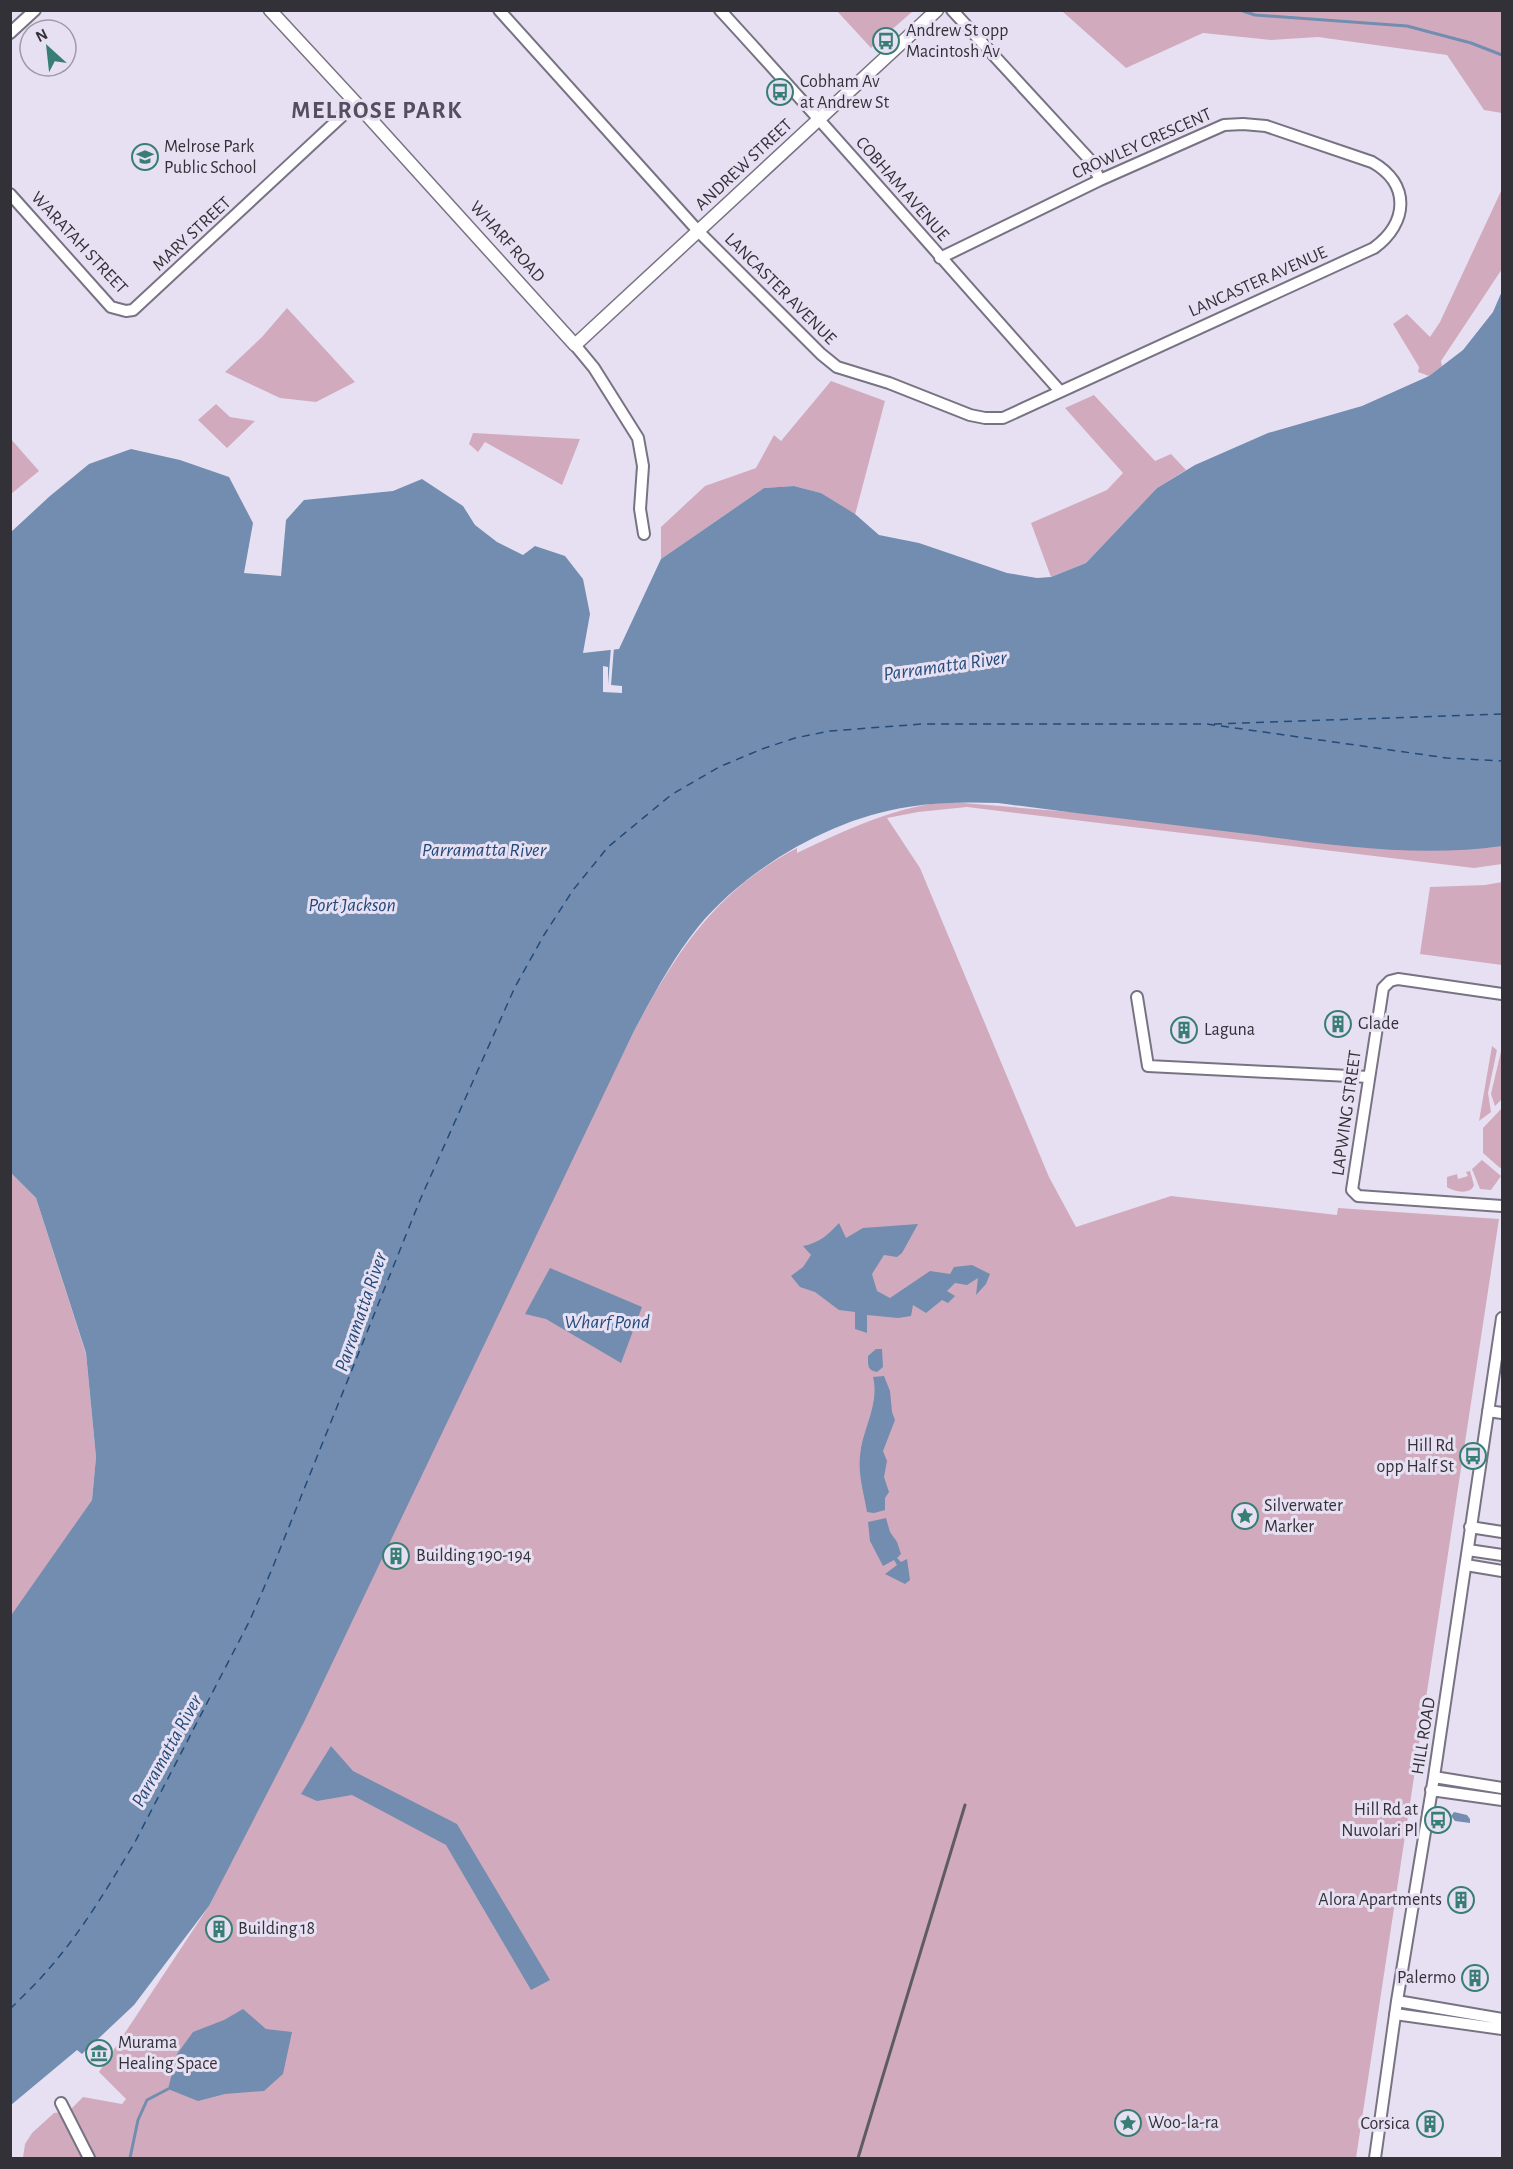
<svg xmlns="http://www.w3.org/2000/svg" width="1513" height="2169" viewBox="0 0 1513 2169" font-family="'Alegreya Sans',sans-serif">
	<rect width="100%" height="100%" fill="#e7e0f3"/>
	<path fill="#d1abbd" d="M837 11H913L871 48Z
		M1062 11H1502V113L1484 110 1447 55 1318 37 1271 40 1203 33 1126 68Z
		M1502 189V269L1441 361 1442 366 1429 376 1418 372 1419 367 1393 324 1407 314 1430 337 1440 322Z
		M287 308 355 382 316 402 280 398 225 372 262 337Z
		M831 381 885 401 855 515 821 493 794 486 764 488 661 559V527L705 486 756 468 774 435 781 441Z
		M1094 395 1155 461 1171 454 1186 470 1157 488 1086 563 1051 577 1031 523 1107 490 1123 473 1065 408Z
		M216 404 230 417 255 421 227 448 198 420Z
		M473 433 580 439 562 485 485 442 478 452 469 444Z
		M10 438 39 471 11 494H10Z
		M952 802 1071 812 1412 850 1502 845V864L1474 868 967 807 918 812 887 818 920 868 1049 1177 1076 1227 1171 1196 1337 1215 1338 1208 1499 1219 1356 2158H23L25 2144 32 2133 54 2113 69 2111 83 2097 122 2104 126 2099 99 2072 209 1906 634 1031C676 953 715 891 797 848V853C844 831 899 804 952 802Z
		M1502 882V965L1420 954 1430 887 1485 885Z
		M1492 1046 1497 1050 1488 1093 1491 1112 1479 1121Z
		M1502 1047V1099L1495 1106 1491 1094Z
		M1502 1108V1167L1500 1168 1483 1153V1128Z
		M1482 1160 1501 1176 1491 1190 1480 1189 1472 1169Z
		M1470 1171 1474 1185C1471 1195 1454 1192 1447 1187V1177L1457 1174 1458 1179 1468 1176 1466 1172Z
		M10 1172 36 1198 86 1354 96 1457 92 1500 11 1617Z"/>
	<path fill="#728daf" d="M1502 291V846C1418 858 1332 845 1248 834 1165 824 1081 814 998 803 968 802 938 802 908 807 832 818 747 868 698 927 672 959 653 996 634 1031L305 1720 209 1906 134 2005 82 2054 77 2050 11 2105 10 1617 92 1500 96 1457 86 1353 36 1198 10 1172 11 532 50 496 89 464 131 449 180 460 229 477 253 523 244 573 281 576 286 520 304 500 393 491 422 479 463 506 475 525 497 542 523 555 535 546 565 556 583 579 590 614 583 653 619 649 661 559 764 488 794 486 821 493 855 514 879 535 919 543 1007 573 1037 578 1051 577 1086 563 1157 488 1195 465 1268 433 1362 406 1429 376 1463 350 1493 312Z
		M839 1223 846 1238 863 1228 918 1224 902 1253 897 1257 884 1255 872 1274 877 1291 890 1298 930 1271 950 1274 954 1267 972 1265 990 1274 986 1284 976 1295 978 1278 967 1285 955 1283 947 1291 955 1296 948 1303 942 1300 926 1313 913 1305 911 1316 898 1318 867 1315V1333L855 1329V1312L839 1310 815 1292 800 1287 791 1276 803 1267 811 1255 803 1246C819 1243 828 1235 839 1223Z
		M550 1268 642 1307 621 1363 546 1319 525 1314Z
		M876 1349H882L883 1367 877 1372C867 1370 868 1365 868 1356Z
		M884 1376 890 1391 892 1412 895 1420 883 1451 887 1461 884 1477 889 1492 885 1498V1510L874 1513 867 1512C864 1494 858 1475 860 1456 862 1429 880 1405 873 1377Z
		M886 1518 890 1532 897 1542 901 1554 897 1558 901 1562 907 1559 910 1580 905 1584 885 1574 897 1565 894 1560 883 1566 870 1541 868 1522Z
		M331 1746 353 1771 457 1824 550 1980 531 1990 446 1845 352 1795 317 1801 301 1794Z
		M1454 1812 1467 1815 1470 1819V1823L1455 1821 1451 1816Z
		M243 2009 266 2029 292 2032 283 2074 264 2091 225 2094 198 2101 168 2089 177 2054 193 2032 224 2020Z"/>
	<path fill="#e7e0f3" d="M611 647H614L611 685 622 686V693L603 692V666L608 667V685Z"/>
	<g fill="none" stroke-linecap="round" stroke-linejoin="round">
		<path stroke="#728daf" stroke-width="3" d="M1240 10 1255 15 1407 26 1471 43 1502 55
			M130 2158 138 2120 147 2100 168 2089"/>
		<path stroke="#234a79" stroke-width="1.5" stroke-dasharray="8 6" stroke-linecap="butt" d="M1214 724 1502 714
			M10 2009C22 1997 35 1985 46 1972 81 1933 108 1887 135 1842L250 1620 272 1569 420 1200 515 987 544 935 573 890 608 847 671 795 719 767 762 749 795 738 830 731 922 724H1207L1447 758 1502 761"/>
		<defs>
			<path id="minor" d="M499 10 699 232 821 354 837 367 889 383 970 415 985 418H1003L1374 248C1408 223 1411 184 1372 162L1266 126 1243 124 1224 125 1100 180 940 258
				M720 10C835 135 946 264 1060 391
				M952 10 1090 160 1100 180
				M10 33 35 10
				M10 194 111 307 126 311 133 310 356 103
				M575 345 594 368 638 438 643 466 640 509 644 534
				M1502 994 1398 979 1390 981 1383 988 1352 1190 1358 1196 1502 1206
				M1137 997 1148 1066 1369 1077
				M1488 1411 1502 1413
				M1470 1527 1502 1532
				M1468 1550 1502 1555
				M1466 1565 1502 1571
				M1434 1777 1502 1788
				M1431 1790 1502 1800
				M1397 2001 1502 2019
				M1395 2014 1502 2029
				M61 2103 89 2158
				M1375 2158 1397 2001 1434 1777 1502 1318"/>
			<path id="major" d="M270 10 356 103 575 345 937 10"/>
		</defs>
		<use href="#minor" stroke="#787383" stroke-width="14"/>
		<use href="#major" stroke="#787383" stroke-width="15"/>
		<use href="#minor" stroke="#fff" stroke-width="10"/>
		<use href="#major" stroke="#fff" stroke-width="12"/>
		<path stroke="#5f5b65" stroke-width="3" d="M858 2158 965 1805"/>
	</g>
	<defs>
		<symbol id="bus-ring" viewBox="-11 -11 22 22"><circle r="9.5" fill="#e7e0f3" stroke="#387e74" stroke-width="1.5"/><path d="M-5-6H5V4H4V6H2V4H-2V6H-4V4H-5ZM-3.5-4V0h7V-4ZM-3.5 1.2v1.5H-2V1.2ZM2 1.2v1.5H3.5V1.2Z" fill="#387e74"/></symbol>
		<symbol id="school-ring" viewBox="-11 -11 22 22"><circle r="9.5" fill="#e7e0f3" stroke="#387e74" stroke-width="1.5"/><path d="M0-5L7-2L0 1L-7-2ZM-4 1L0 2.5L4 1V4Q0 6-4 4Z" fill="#387e74"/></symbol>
		<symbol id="building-ring" viewBox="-11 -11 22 22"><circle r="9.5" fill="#e7e0f3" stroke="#387e74" stroke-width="1.5"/><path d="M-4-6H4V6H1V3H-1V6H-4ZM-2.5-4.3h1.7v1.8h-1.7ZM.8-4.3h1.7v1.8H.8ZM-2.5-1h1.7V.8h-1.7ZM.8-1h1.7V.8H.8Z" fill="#387e74"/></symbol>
		<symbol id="sight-ring" viewBox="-11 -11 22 22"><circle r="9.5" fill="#e7e0f3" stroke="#387e74" stroke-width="1.5"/><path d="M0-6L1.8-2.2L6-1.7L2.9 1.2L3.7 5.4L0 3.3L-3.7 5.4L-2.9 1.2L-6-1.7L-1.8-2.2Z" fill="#387e74"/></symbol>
		<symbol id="museum-ring" viewBox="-11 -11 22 22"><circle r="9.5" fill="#e7e0f3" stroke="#387e74" stroke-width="1.5"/><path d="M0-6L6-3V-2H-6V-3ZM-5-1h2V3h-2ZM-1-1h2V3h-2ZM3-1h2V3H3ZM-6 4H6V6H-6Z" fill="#387e74"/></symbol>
	</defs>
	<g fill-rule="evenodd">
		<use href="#bus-ring" x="871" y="26" width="30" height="30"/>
		<use href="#bus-ring" x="765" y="77" width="30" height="30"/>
		<use href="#school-ring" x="130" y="142" width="30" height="30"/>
		<use href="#building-ring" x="1323" y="1009" width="30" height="30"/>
		<use href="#building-ring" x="1169" y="1015" width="30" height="30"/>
		<use href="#bus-ring" x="1458" y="1441" width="30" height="30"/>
		<use href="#sight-ring" x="1230" y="1501" width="30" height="30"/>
		<use href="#building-ring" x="381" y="1541" width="30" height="30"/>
		<use href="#bus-ring" x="1423" y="1805" width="30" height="30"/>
		<use href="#building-ring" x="1446" y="1885" width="30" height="30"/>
		<use href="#building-ring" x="204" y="1914" width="30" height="30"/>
		<use href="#building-ring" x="1460" y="1963" width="30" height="30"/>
		<use href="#museum-ring" x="84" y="2038" width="30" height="30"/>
		<use href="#sight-ring" x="1113" y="2108" width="30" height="30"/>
		<use href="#building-ring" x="1415" y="2109" width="30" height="30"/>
	</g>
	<g text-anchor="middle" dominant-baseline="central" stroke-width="6" stroke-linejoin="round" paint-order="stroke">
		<g font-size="18" fill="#333138" stroke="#e7e0f3" text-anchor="start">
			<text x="906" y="31">Andrew St opp<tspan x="906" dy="21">Macintosh Av</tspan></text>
			<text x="800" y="82">Cobham Av<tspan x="800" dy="21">at Andrew St</tspan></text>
			<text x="164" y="147">Melrose Park<tspan x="164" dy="21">Public School</tspan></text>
			<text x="1358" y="1024">Glade</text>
			<text x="1204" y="1030">Laguna</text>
			<text x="1454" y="1446" text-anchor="end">Hill Rd<tspan x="1454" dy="21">opp Half St</tspan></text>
			<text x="1264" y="1506">Silverwater<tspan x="1264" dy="21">Marker</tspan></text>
			<text x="416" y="1556">Building 190-194</text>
			<text x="1418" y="1810" text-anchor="end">Hill Rd at<tspan x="1418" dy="21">Nuvolari Pl</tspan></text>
			<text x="1442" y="1900" text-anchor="end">Alora Apartments</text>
			<text x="238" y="1929">Building 18</text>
			<text x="1456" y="1978" text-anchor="end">Palermo</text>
			<text x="118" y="2043">Murama<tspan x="118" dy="21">Healing Space</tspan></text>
			<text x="1148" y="2123">Woo-la-ra</text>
			<text x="1410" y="2124" text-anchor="end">Corsica</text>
		</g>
		<g font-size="18" fill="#333138" stroke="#e7e0f3">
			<text transform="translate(1142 144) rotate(-24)">CROWLEY CRESCENT</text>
			<text transform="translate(744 165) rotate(-43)">ANDREW STREET</text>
			<text transform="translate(902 189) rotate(49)">COBHAM AVENUE</text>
			<text transform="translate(192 234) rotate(-43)">MARY STREET</text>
			<text transform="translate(507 242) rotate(48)">WHARF ROAD</text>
			<text transform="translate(79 243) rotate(47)">WARATAH STREET</text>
			<text transform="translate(1258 282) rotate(-24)">LANCASTER AVENUE</text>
			<text transform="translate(780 289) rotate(45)">LANCASTER AVENUE</text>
			<text transform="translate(1347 1113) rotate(-82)">LAPWING STREET</text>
			<text transform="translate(1424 1736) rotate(-81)">HILL ROAD</text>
		</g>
		<g font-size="20" font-style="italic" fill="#234a79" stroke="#e7e0f3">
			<text transform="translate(945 666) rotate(-8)">Parramatta River</text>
			<text x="484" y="850">Parramatta River</text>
			<text x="352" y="905">Port Jackson</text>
			<text transform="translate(361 1312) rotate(-71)">Parramatta River</text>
			<text x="607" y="1322">Wharf Pond</text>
			<text transform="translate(167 1751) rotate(-61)">Parramatta River</text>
		</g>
		<g font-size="24" font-weight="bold" letter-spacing="1.5" fill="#544f5e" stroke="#e7e0f3">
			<text x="377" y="111">MELROSE PARK</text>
		</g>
	</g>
	<rect width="1513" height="2169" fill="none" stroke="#333138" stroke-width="24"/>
	<g transform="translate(48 48) rotate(333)"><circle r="28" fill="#e7e0f3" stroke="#9f9aa8" stroke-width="1.5"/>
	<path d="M0-4.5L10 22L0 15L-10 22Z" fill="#387e74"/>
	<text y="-9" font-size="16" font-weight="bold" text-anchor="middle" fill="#333138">N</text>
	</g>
</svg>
